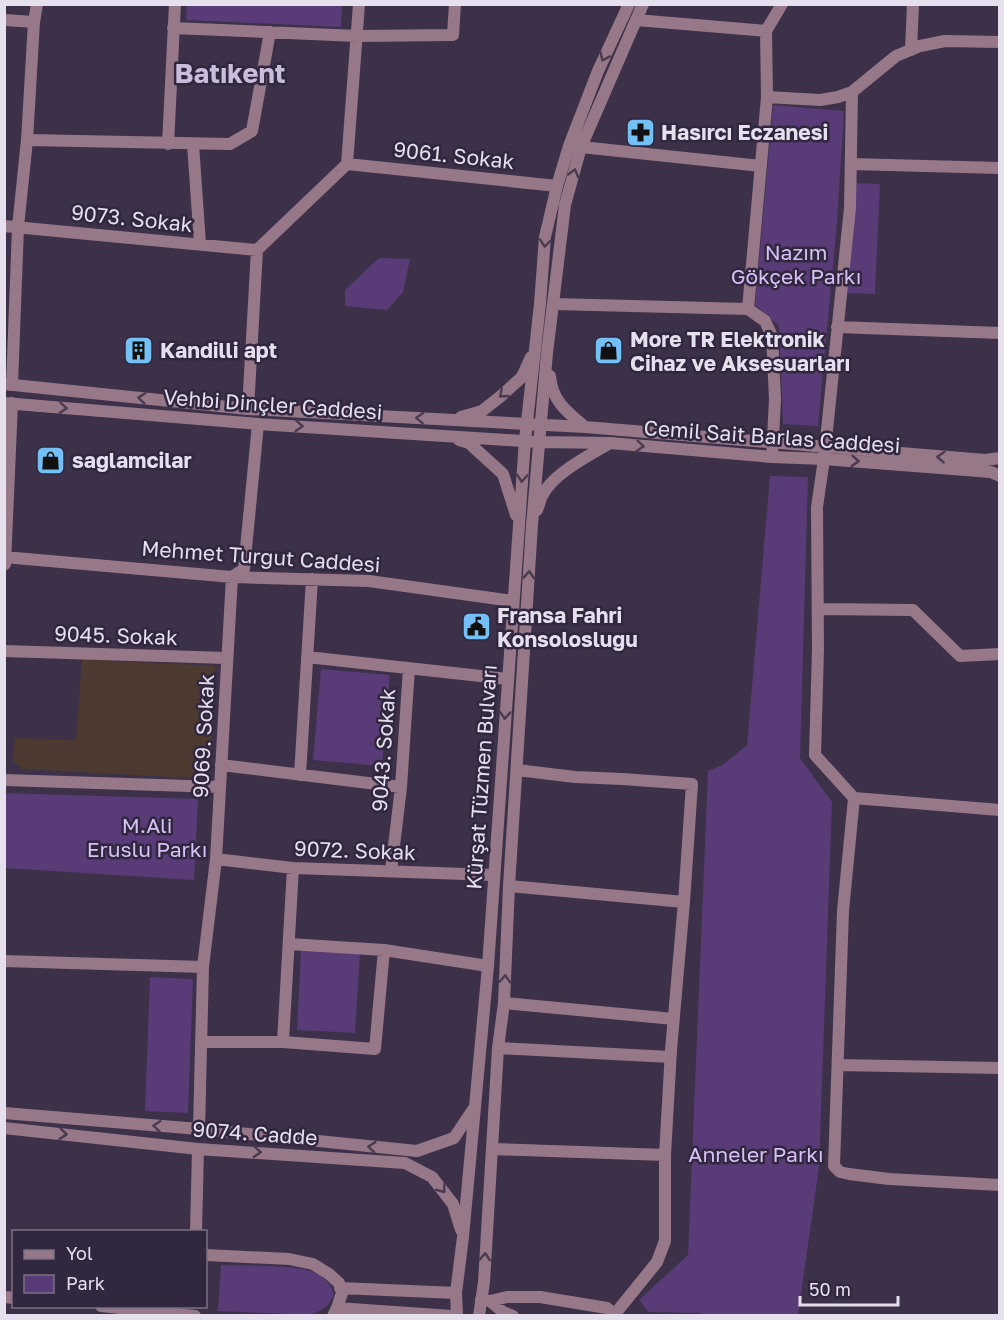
<svg xmlns="http://www.w3.org/2000/svg" width="1004" height="1320" viewBox="0 0 1004 1320" font-family="'Golos Text',sans-serif">
	<rect width="100%" height="100%" fill="#3c3149"/>
	<path fill="#4c3a30" d="M82 659 215 666 210 779 23 769 13 761 15 738 76 740Z"/>
	<path fill="#583b77" d="M187 5H342L341 27 186 20Z
		M773 105 844 111 837 222 818 426 783 424 779 326 755 305Z
		M853 183 880 184 875 294 847 293Z
		M379 258 410 259 403 292 387 310 345 306V290Z
		M770 476 808 477 800 758 832 802 819 1167 798 1315 703 1316 701 1313 649 1312 639 1300 688 1255 708 771 724 764 747 745Z
		M321 669 390 675 382 766 313 760Z
		M5 793 198 799 194 880 5 868Z
		M301 950 360 953 355 1033 297 1030Z
		M150 977 193 979 188 1113 145 1111Z
		M221 1265C243 1266 305 1264 320 1275 327 1280 331 1286 334 1294 328 1308 323 1310 309 1315L218 1311Z"/>
	<g fill="none" stroke-linecap="round" stroke-linejoin="round">
		<path stroke="#977889" stroke-width="12" d="M4 20 34 22
			M636 20 766 31
			M173 28 357 36 453 35 455 4
			M911 50 913 4
			M852 92 850 208 824 459 817 507 818 649 815 755 854 798 1000 810
			M767 97 820 100 838 97 852 92 896 56 920 46 945 41 1000 42
			M27 140 230 144 252 131 270 32
			M168 144 175 4
			M193 144 200 244
			M581 147 761 166
			M347 164 557 186
			M347 164 359 4
			M851 164 1000 168
			M4 226 257 250
			M554 304 748 309
			M837 327 1000 333
			M12 385 18 227 27 140 34 22 37 4
			M248 409 257 250 347 164
			M772 457 775 399 772 336 765 321 748 309 767 97 766 31 782 4
			M4 557 232 577 369 581 513 601
			M5 564 12 403
			M818 609 913 610 960 656 1000 654
			M4 651 227 658
			M307 657 508 679
			M221 765 401 787
			M300 775 312 579
			M4 780 220 787
			M854 798 843 911 834 1166 840 1172 849 1174 889 1179 1000 1185
			M216 859 293 868 494 875
			M391 871 401 787 409 668
			M509 886 684 902
			M289 944 384 950 488 966
			M4 961 203 967
			M504 1003 674 1019
			M202 1042H283L375 1049 384 950
			M283 1042 293 868
			M498 1048 670 1057
			M838 1065 1000 1068
			M199 1129 203 967 216 859 232 577 244 569 258 424
			M492 1149 665 1155
			M196 1232 198 1149
			M206 1255 289 1259 313 1264 329 1274 339 1283 342 1293 337 1308 333 1316
			M340 1288 456 1293
			M4 1297 14 1298
			M481 1300 490 1301 507 1297H540L607 1308 615 1314 657 1262 665 1241V1155L671 1050 684 902 692 784 622 779 575 777 517 770
			M490 1301 503 1312 513 1316
			M101 1306 195 1316
			M337 1308 452 1316"/>
		<path stroke="#977889" stroke-width="12" d="M550 376C552 401 567 412 585 427
			M4 384 248 409 585 427 985 460 1000 458
			M4 403 258 424 539 442 610 443 772 457 824 459 991 472 1000 476
			M461 417 482 411 501 396 522 377 531 357
			M459 440 469 443 503 474 516 515
			M537 510C539 505 540 500 542 496 553 473 589 456 610 443
			M4 1113 199 1129 417 1151 454 1138 474 1108
			M4 1128 198 1149 405 1163 432 1177 453 1204 461 1230
			M457 1316 456 1293 463 1237 488 966 525 440 540 304 545 237 557 186 569 146 598 71 629 4
			M479 1316 484 1282 498 1048 504 1003 509 886 532 525 547 353 565 205 581 147 643 4"/>
	</g>
	<defs><path id="oneway-chevron" d="M-2-3.5L2.5 0L-2 3.5" fill="none" stroke-width="1.6" stroke-linecap="round" stroke-linejoin="round" transform="scale(1.5)"/></defs>
	<g stroke="#4a3b51">
		<use href="#oneway-chevron" transform="translate(604 57) rotate(114)"/>
		<use href="#oneway-chevron" transform="translate(574 173) rotate(-75)"/>
		<use href="#oneway-chevron" transform="translate(545 243) rotate(96)"/>
		<use href="#oneway-chevron" transform="translate(503 394) rotate(139)"/>
		<use href="#oneway-chevron" transform="translate(142 398) rotate(-174)"/>
		<use href="#oneway-chevron" transform="translate(63 408) rotate(5)"/>
		<use href="#oneway-chevron" transform="translate(420 418) rotate(-177)"/>
		<use href="#oneway-chevron" transform="translate(299 426) rotate(4)"/>
		<use href="#oneway-chevron" transform="translate(640 446) rotate(5)"/>
		<use href="#oneway-chevron" transform="translate(941 457) rotate(-176)"/>
		<use href="#oneway-chevron" transform="translate(855 461) rotate(4)"/>
		<use href="#oneway-chevron" transform="translate(522 478) rotate(94)"/>
		<use href="#oneway-chevron" transform="translate(529 575) rotate(-86)"/>
		<use href="#oneway-chevron" transform="translate(505 715) rotate(94)"/>
		<use href="#oneway-chevron" transform="translate(505 979) rotate(-88)"/>
		<use href="#oneway-chevron" transform="translate(157 1126) rotate(-175)"/>
		<use href="#oneway-chevron" transform="translate(63 1134) rotate(6)"/>
		<use href="#oneway-chevron" transform="translate(372 1147) rotate(-174)"/>
		<use href="#oneway-chevron" transform="translate(257 1152) rotate(4)"/>
		<use href="#oneway-chevron" transform="translate(442 1189) rotate(53)"/>
		<use href="#oneway-chevron" transform="translate(485 1257) rotate(-86)"/>
	</g>
	<defs>
		<symbol id="pharmacy-square" viewBox="-11 -11 22 22"><rect x="-9" y="-9" width="18" height="18" rx="4" fill="#73c0f6" stroke="#31273e"/><path d="M-2-6h4v4h4v4h-4v4h-4v-4h-4v-4h4Z" fill="#111"/></symbol>
		<symbol id="building-square" viewBox="-11 -11 22 22"><rect x="-9" y="-9" width="18" height="18" rx="4" fill="#73c0f6" stroke="#31273e"/><path d="M-4-6H4V6H1V3H-1V6H-4ZM-2.5-4.3h1.7v1.8h-1.7ZM.8-4.3h1.7v1.8H.8ZM-2.5-1h1.7V.8h-1.7ZM.8-1h1.7V.8H.8Z" fill="#111"/></symbol>
		<symbol id="shop-square" viewBox="-11 -11 22 22"><rect x="-9" y="-9" width="18" height="18" rx="4" fill="#73c0f6" stroke="#31273e"/><path d="M-5-2.5h2.3a2.7 3.5 0 0 1 5.4 0H5L5.5 6h-11ZM-1.5-2.5h3a1.5 2.3 0 0 0-3 0Z" fill="#111"/></symbol>
		<symbol id="civic-square" viewBox="-11 -11 22 22"><rect x="-9" y="-9" width="18" height="18" rx="4" fill="#73c0f6" stroke="#31273e"/><path d="M-.6-6.5H3V-4.5H.6V-3L4-1V1h2V6H-6V1h2V-1L-.6-3ZM-1.2 2.5V6h2.4V2.5Z" fill="#111"/></symbol>
	</defs>
	<g fill-rule="evenodd">
		<use href="#pharmacy-square" x="624" y="116" width="33" height="33"/>
		<use href="#building-square" x="122" y="334" width="33" height="33"/>
		<use href="#shop-square" x="592" y="334" width="33" height="33"/>
		<use href="#shop-square" x="34" y="444" width="33" height="33"/>
		<use href="#civic-square" x="460" y="610" width="33" height="33"/>
	</g>
	<g text-anchor="middle" dominant-baseline="central" stroke-width="5" stroke-linejoin="round" paint-order="stroke">
		<g font-size="21" font-weight="bold" fill="#e5dfee" stroke="#31273e" text-anchor="start">
			<text x="661" y="132">Hasırcı Eczanesi</text>
			<text x="630" y="339">More TR Elektronik<tspan x="630" dy="24">Cihaz ve Aksesuarları</tspan></text>
			<text x="160" y="350">Kandilli apt</text>
			<text x="72" y="460">sağlamcilar</text>
			<text x="497" y="615">Fransa Fahri<tspan x="497" dy="24">Konsolosluğu</tspan></text>
		</g>
		<g font-size="21" fill="#e5dfee" stroke="#31273e">
			<text transform="translate(454 155) rotate(6)">9061. Sokak</text>
			<text transform="translate(132 218) rotate(6)">9073. Sokak</text>
			<text transform="translate(273 404) rotate(4)">Vehbi Dinçler Caddesi</text>
			<text transform="translate(772 436) rotate(4)">Cemil Sait Barlas Caddesi</text>
			<text transform="translate(261 556) rotate(4)">Mehmet Turgut Caddesi</text>
			<text transform="translate(116 635) rotate(2)">9045. Sokak</text>
			<text transform="translate(203 736) rotate(-87)">9069. Sokak</text>
			<text transform="translate(383 750) rotate(-86)">9043. Sokak</text>
			<text transform="translate(481 777) rotate(-86)">Kürşat Tüzmen Bulvarı</text>
			<text transform="translate(355 850) rotate(2)">9072. Sokak</text>
			<text transform="translate(255 1133) rotate(4)">9074. Cadde</text>
		</g>
		<g font-size="21" fill="#d7c0f6" stroke="#31273e">
			<text x="796" y="252">Nazım<tspan x="796" dy="24">Gökçek Parkı</tspan></text>
			<text x="147" y="825">M.Ali<tspan x="147" dy="24">Eruslu Parkı</tspan></text>
			<text x="756" y="1154">Anneler Parkı</text>
		</g>
		<g font-size="27" font-weight="bold" fill="#cabddb" stroke="#31273e">
			<text x="230" y="73">Batıkent</text>
		</g>
	</g>
	<rect width="1004" height="1320" fill="none" stroke="#e5dfee" stroke-width="12"/>
	<rect x="12" y="1230" width="195" height="78" fill="#31273e" stroke="#797184" stroke-width="1.5"/>
	<rect x="24" y="1250" width="30" height="9" fill="#977889" stroke="#797184" stroke-width="1.5"/>
	<text x="66" y="1260" font-size="18" fill="#e5dfee">Yol</text>
	<rect x="24" y="1275" width="30" height="18" fill="#583b77" stroke="#797184" stroke-width="1.5"/>
	<text x="66" y="1290" font-size="18" fill="#e5dfee">Park</text>
	<path d="M800 1296v9h98v-9" fill="none" stroke="#e5dfee" stroke-width="3"/>
	<text x="809" y="1296" font-size="18" fill="#e5dfee" stroke="#31273e" stroke-width="4.5" paint-order="stroke">50 m</text>
</svg>
